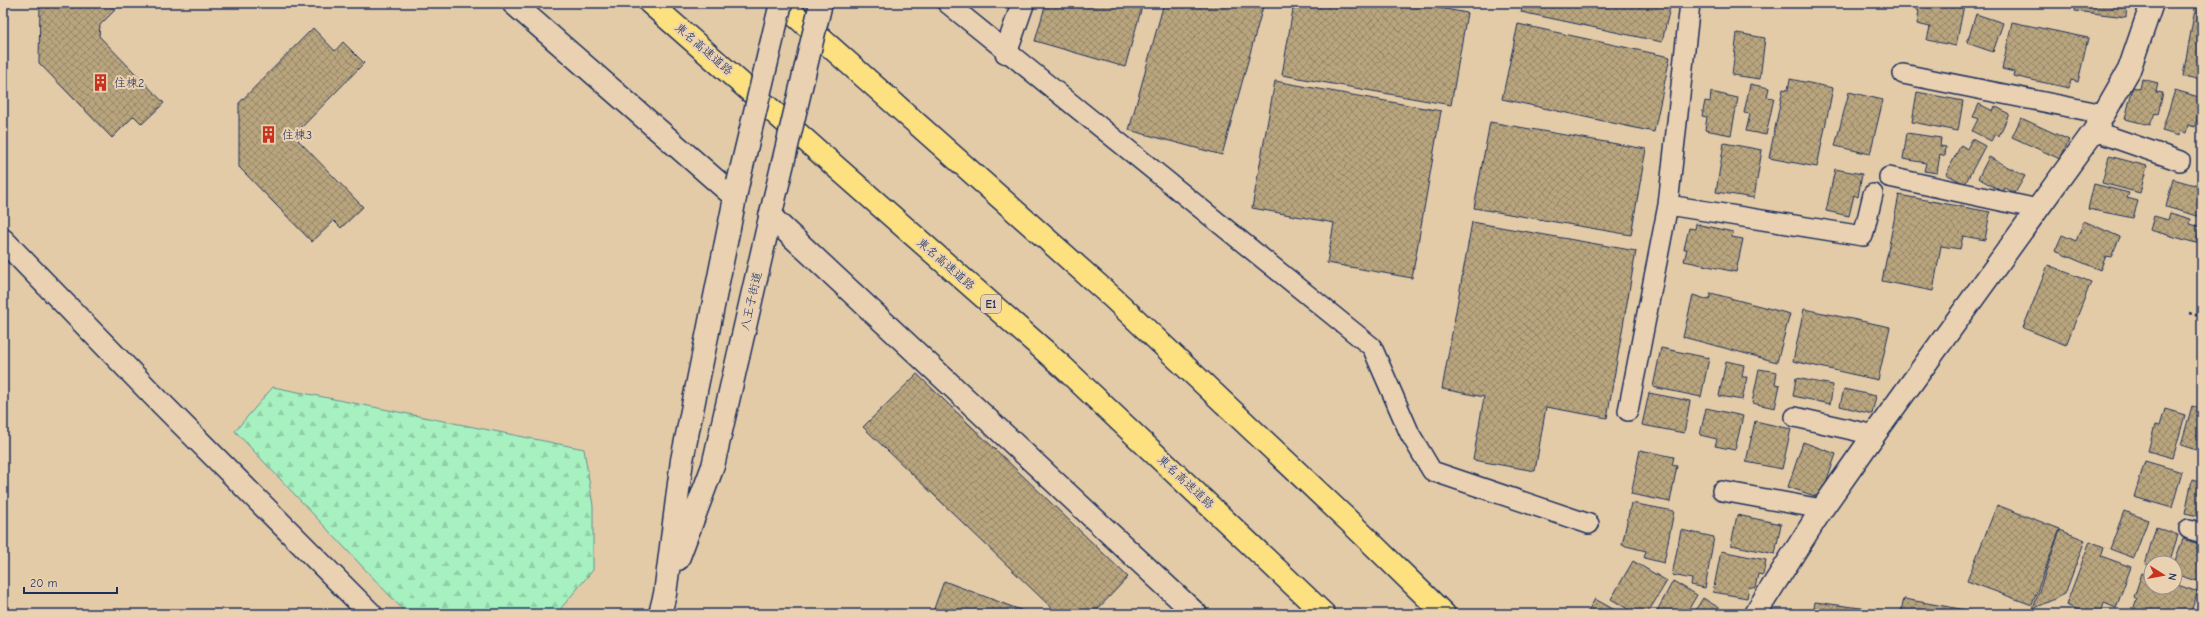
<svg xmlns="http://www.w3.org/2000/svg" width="2205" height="617" viewBox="0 0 2205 617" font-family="'Comic Neue','Klee One',sans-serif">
	<defs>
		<pattern id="forest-firs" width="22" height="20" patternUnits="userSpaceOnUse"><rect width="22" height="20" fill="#a7f1c0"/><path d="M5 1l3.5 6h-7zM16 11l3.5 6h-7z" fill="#8fcfa7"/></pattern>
		<pattern id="building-cross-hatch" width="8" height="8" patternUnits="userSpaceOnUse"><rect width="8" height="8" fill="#b9a57e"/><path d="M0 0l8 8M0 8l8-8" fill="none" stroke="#96876a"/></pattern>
	</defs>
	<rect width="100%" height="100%" fill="#e3cba8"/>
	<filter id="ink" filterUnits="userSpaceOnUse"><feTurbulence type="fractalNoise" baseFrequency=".025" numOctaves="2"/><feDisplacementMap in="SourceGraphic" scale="8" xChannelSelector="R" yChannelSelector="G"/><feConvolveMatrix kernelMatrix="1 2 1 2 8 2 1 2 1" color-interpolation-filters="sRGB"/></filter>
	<g filter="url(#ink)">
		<path fill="url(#forest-firs)" stroke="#61908f" d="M273 387 584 449 593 506V570L556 614H407L235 431Z"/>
		<path fill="url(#building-cross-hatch)" stroke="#1b2f5e" d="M40 3H122L100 25 99 36 164 103 142 124 134 116 112 138 39 63Z
			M1046 3H1143L1125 67 1035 41Z
			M1164 3H1264L1222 155 1129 130Z
			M1294 3H1413L1467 13 1451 105 1282 75Z
			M1523 3H1671L1662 42 1521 12Z
			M1917 3H1974V6L1964 5 1956 46 1927 40 1930 27 1917 24 1919 11 1916 10Z
			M2076 3H2127L2126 17 2075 11Z
			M2196 3H2202V80L2183 76Z
			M1976 14 2003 23 1993 52 1967 43Z
			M2012 22 2088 38 2078 82 2071 80 2069 88 2013 76 2014 72 2002 69Z
			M1518 24 1670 57 1654 132 1502 99Z
			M313 28 335 51 343 42 364 63 300 129 298 140 363 207 341 228 334 221 312 242 239 167V103Z
			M1737 33 1765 38 1760 79 1732 75Z
			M1790 79 1833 88 1817 167 1769 158 1783 89 1788 90Z
			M2142 79 2158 83 2156 92 2163 93 2158 114 2155 113 2150 125 2125 119 2133 87 2140 89Z
			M1275 81 1441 111 1412 278 1327 263 1334 223 1252 208Z
			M1750 84 1769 88 1767 97 1774 98 1766 135 1746 131 1750 114 1744 113Z
			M2175 90 2202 98 2195 127 2188 125 2186 133 2180 131 2179 136 2162 131Z
			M1711 92 1738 98 1731 135 1705 130 1707 117 1702 116 1705 101 1710 102Z
			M1849 92 1883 100 1870 154 1835 146Z
			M1917 92 1963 101 1958 131 1912 122Z
			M1979 104 1993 111 1995 106 2009 114 1999 136 1995 134 1991 141 1972 131 1978 119 1973 117Z
			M2021 118 2069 140 2060 159 2012 137Z
			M1490 122 1646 149 1631 235 1474 208Z
			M1907 133 1941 138 1940 146 1946 147 1945 156 1940 154 1937 173 1924 171 1926 163 1903 159Z
			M1972 139 1985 146 1965 184 1946 174 1961 145 1967 149Z
			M1724 143 1762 150 1754 198 1716 192Z
			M2109 156 2147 166 2140 193 2102 183Z
			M1989 157 2025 176 2015 193 2005 188 2003 192 1978 178Z
			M1835 169 1862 174 1858 197 1854 195 1849 216 1826 211Z
			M2173 179 2202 187 2201 217 2166 207Z
			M2094 184 2129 193 2127 198 2138 201 2133 218 2088 209Z
			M1899 195 1990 212 1985 240 1963 236 1960 249 1941 246 1933 291 1882 281Z
			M2170 213 2191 219 2190 224 2201 227 2196 243 2150 230 2154 216 2168 220Z
			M2084 221 2120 237 2111 257 2106 256 2100 270 2055 251 2062 235 2076 241Z
			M1472 222 1636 251 1607 418 1546 407 1535 471 1473 460 1484 397 1442 389Z
			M1696 224 1733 232 1732 237 1743 239 1736 272 1684 261 1687 249H1684L1689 228 1695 229Z
			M2048 265 2091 282 2066 345 2023 328Z
			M1711 293 1790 314 1777 362 1683 337 1693 295 1709 300Z
			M1804 309 1890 327 1878 380 1793 361Z
			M1661 348 1709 358 1701 397 1653 387Z
			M1726 361 1744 365 1742 377H1747L1742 400 1719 396Z
			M1759 369 1777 372 1775 384 1780 385 1775 408 1752 403Z
			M917 374 1128 577 1093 614H1058L863 427Z
			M1796 378 1833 385 1830 404 1793 396Z
			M1844 389 1876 396 1872 414 1840 406Z
			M1649 393 1690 401 1684 433 1642 425Z
			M2192 406 2202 409V452L2181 445Z
			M1706 408 1743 416 1735 450 1715 446 1717 439 1700 435Z
			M2165 409 2185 415 2173 458 2148 451 2155 425 2160 426Z
			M1755 421 1791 429 1782 469 1746 462Z
			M1803 442 1836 454 1821 498 1788 487Z
			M1640 450 1674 457 1672 465 1677 466 1670 502 1631 494Z
			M2145 461 2182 472 2172 508 2134 497Z
			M2192 480 2202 483V517L2185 513Z
			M1631 503 1674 511 1664 563 1644 558 1646 551 1622 545Z
			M1997 505 2060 529 2032 605 1967 581Z
			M2124 511 2148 520 2134 558 2110 549Z
			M1737 515 1781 524 1775 554 1731 545Z
			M2156 527 2178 535 2169 563H2151V566L2145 564Z
			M1681 530 1714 537 1705 588 1691 585 1692 579 1672 575Z
			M2060 530 2085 540 2065 594 2033 609Z
			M2183 539 2202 545V583L2175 574 2174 563Z
			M2090 541 2104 547 2101 556 2131 567 2116 608 2104 603 2101 614H2090L2066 605Z
			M1721 551 1766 560 1763 575 1758 574 1755 588 1749 587 1747 598 1713 592Z
			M1633 561 1667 581 1647 614H1636L1611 599Z
			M2142 573 2151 576V587H2175V584L2198 592 2190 614H2132L2137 599 2134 597Z
			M944 581 1031 614H932Z
			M1673 581 1697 595 1686 614H1662L1657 611Z
			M1703 598 1729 614H1693Z
			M1595 599 1622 614H1586Z
			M1904 599 1972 611 1971 614H1900Z
			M1815 602 1884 611V614H1813Z"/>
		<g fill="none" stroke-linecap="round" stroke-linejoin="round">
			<defs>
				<path id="service" d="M947 3 1372 347 1410 434 1432 471 1589 524
					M1903 74 2104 114
					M2094 131 2180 161
					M1889 177 2038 209
					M1668 205 1863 236 1873 194
					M1628 411 1668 205 1690 3
					M1795 417 1874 435
					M1722 491 1822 509
					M2189 529 2202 533"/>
				<path id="minor" d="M513 3 735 197
					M1006 52 1023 3
					M770 216 1196 614
					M1755 614 1822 509 1874 435 2094 131 2129 70 2152 3"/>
				<path id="tertiary" d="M3 240 155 397 371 614
					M678 559 713 466 772 209
					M660 614 665 594 682 460 738 183"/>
				<path id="motorway" d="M650 3 1063 367 1324 614
					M781 3 1113 298 1352 524 1444 614"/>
			</defs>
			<use href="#service" stroke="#1b2f5e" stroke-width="22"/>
			<use href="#minor" stroke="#1b2f5e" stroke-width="25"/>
			<use href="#tertiary" stroke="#1b2f5e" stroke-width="25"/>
			<use href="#motorway" stroke="#1b2f5e" stroke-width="25"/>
			<path stroke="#1b2f5e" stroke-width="2.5" stroke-dasharray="3 3" stroke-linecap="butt" d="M883 3H885
				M2189 313 2202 317"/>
			<use href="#service" stroke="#e9d1b2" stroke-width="19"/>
			<use href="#minor" stroke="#e9d1b2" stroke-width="22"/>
			<use href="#tertiary" stroke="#e9d1b2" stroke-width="22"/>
			<use href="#motorway" stroke="#fde080" stroke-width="22"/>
			<defs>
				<path id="tertiary-bridge" d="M738 183 781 3
					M772 209 821 3"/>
			</defs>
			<use href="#tertiary-bridge" stroke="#1b2f5e" stroke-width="25" stroke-linecap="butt"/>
			<use href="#tertiary-bridge" stroke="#e9d1b2" stroke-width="22"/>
		</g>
	</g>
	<defs>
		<symbol id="building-bare" viewBox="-9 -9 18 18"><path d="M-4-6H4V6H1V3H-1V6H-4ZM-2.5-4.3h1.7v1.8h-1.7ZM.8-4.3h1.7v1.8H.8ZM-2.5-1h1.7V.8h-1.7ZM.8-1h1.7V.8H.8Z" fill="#c8321e" stroke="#e9d1b2" stroke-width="2.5" paint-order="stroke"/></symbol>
	</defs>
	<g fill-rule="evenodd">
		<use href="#building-bare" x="88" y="70" width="25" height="25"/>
		<use href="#building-bare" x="256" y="122" width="25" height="25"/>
	</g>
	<g text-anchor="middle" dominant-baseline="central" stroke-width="4" stroke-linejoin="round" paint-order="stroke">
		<rect fill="#e9d1b2" stroke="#596077" stroke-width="1" x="981" y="295" width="20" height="18" rx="3"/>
		<g font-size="11" font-weight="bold" fill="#1b2f5e">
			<text x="991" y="304">E1</text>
		</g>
		<g font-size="12" fill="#1b2f5e" stroke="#e9d1b2">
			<text transform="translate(704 49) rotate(41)">東名高速道路</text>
			<text transform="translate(946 264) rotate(41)">東名高速道路</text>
			<text transform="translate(751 301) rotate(-77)">八王子街道</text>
			<text transform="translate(1186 482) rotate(43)">東名高速道路</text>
		</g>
		<g font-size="12" fill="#1b2f5e" stroke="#e9d1b2" text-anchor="start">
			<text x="114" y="83">住棟2</text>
			<text x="282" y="135">住棟3</text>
		</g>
	</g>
	<rect width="2205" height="617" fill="none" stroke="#e9d1b2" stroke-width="16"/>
	<rect x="8" y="8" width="2189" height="601" fill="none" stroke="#1b2f5e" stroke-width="1.5" filter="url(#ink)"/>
	<g transform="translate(2163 575) rotate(101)"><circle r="19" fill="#e9d1b2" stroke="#979090"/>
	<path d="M0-3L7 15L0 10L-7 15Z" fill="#c8321e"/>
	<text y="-6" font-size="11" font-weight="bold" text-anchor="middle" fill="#1b2f5e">N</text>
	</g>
	<path d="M24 587v6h93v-6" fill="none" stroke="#1b2f5e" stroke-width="2"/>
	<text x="30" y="587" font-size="12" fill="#1b2f5e" stroke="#e9d1b2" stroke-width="3" paint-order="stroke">20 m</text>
</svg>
